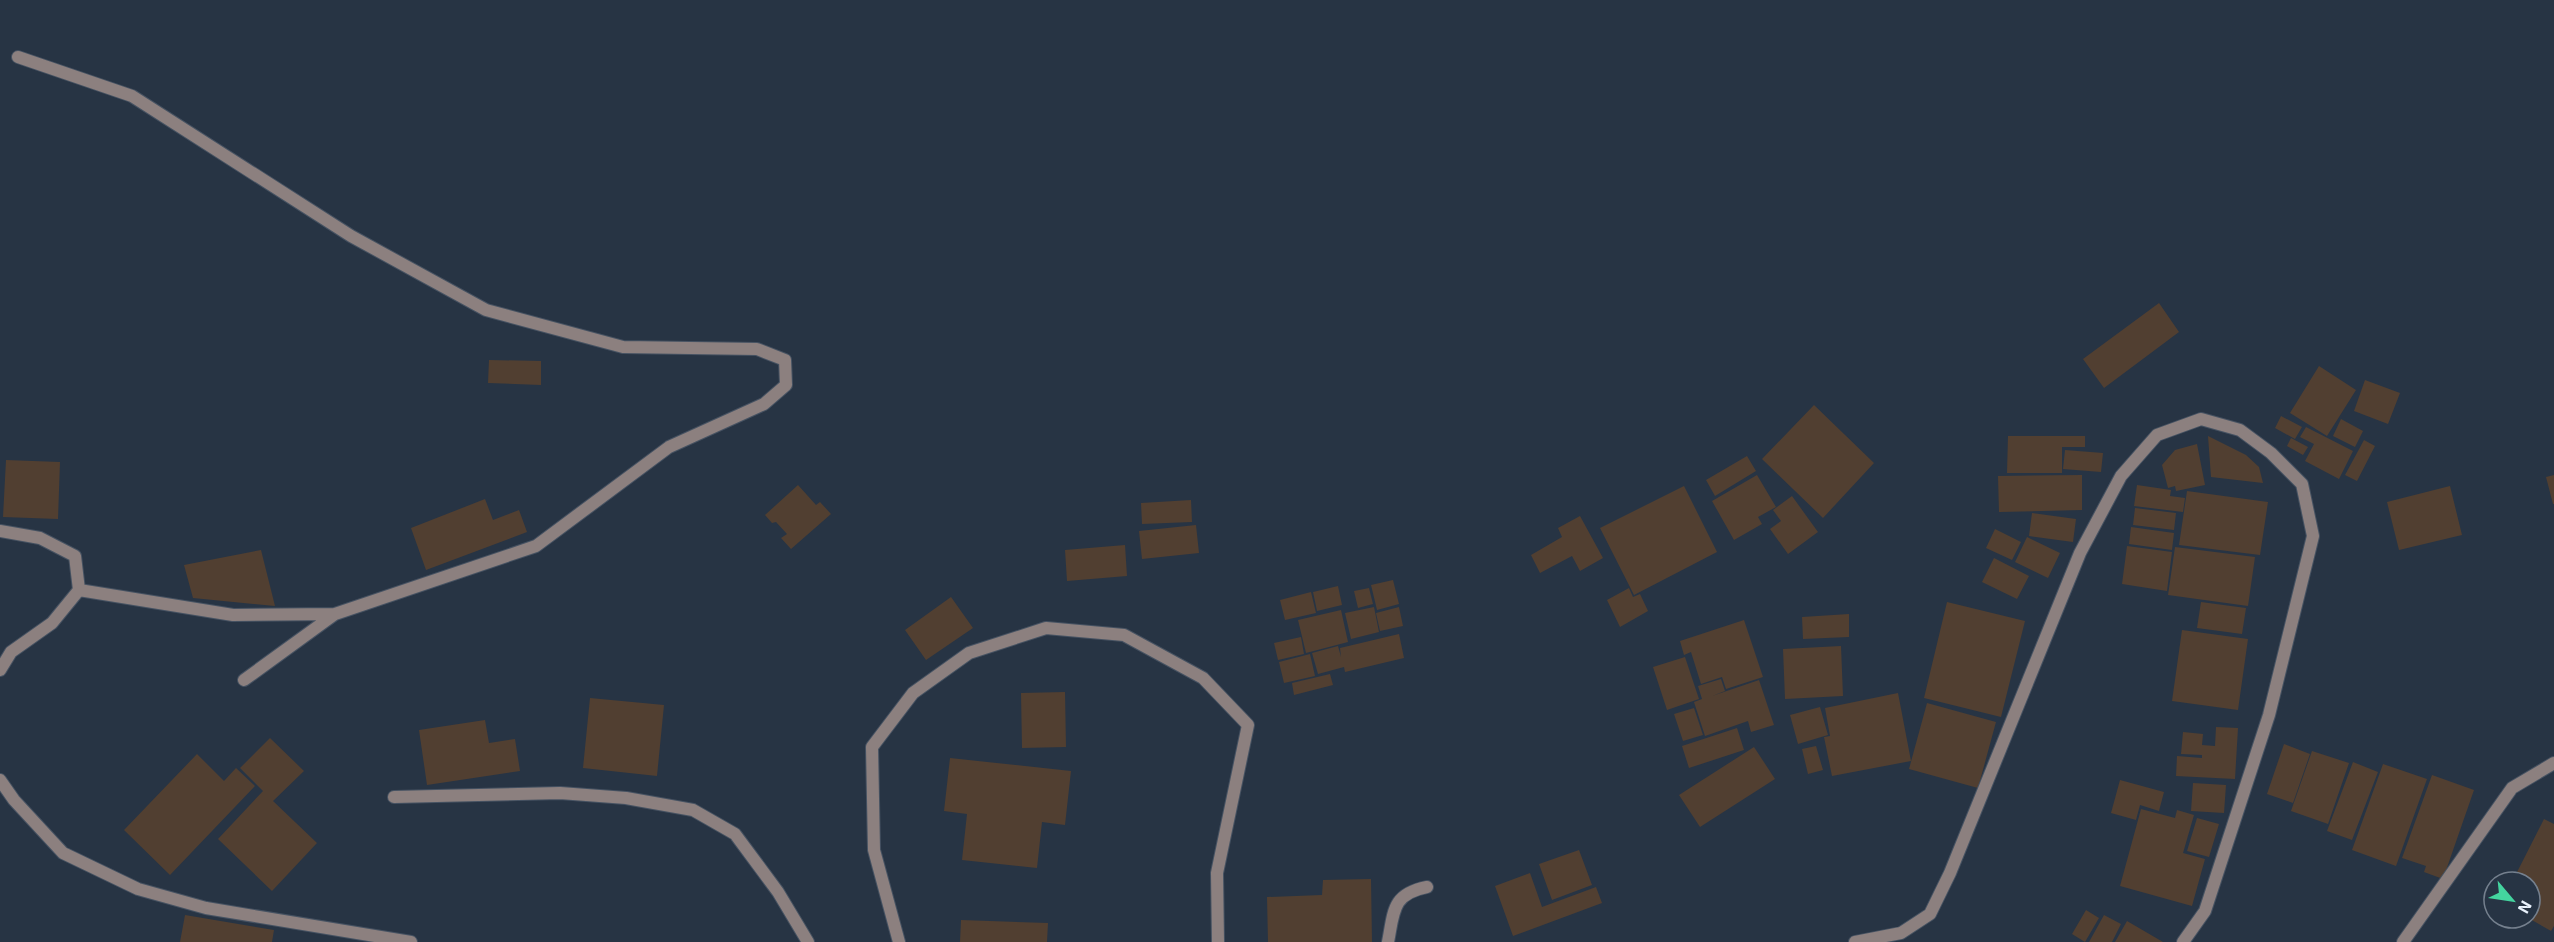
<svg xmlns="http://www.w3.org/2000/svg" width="2554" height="942" viewBox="0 0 2554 942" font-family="'Exo 2',sans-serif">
	<rect width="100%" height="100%" fill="#273444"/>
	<path fill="#513f31" d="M2159 303 2179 332 2104 388 2083 359Z
		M489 360 541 361V385L488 383Z
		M2319 366 2356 390 2327 436 2290 413Z
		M2365 380 2400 393 2388 424 2354 411Z
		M1814 405 1874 463 1823 518 1762 459Z
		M2281 416 2302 427 2295 439 2275 428Z
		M2341 419 2363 431 2355 447 2333 436Z
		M2306 427 2353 451 2339 479 2305 461 2314 444 2300 437Z
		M2008 436H2085V447H2062V473H2007Z
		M2208 436 2246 455 2259 467 2263 483 2211 477Z
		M2291 438 2308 447 2303 455 2287 446Z
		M2364 440 2375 446 2357 481 2345 475Z
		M2197 444 2205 485 2176 491 2175 486 2168 488 2162 465 2175 450Z
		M2065 450 2103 453 2101 472 2063 469Z
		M1747 456 1756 471 1715 496 1706 480Z
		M6 460 60 462 58 519 3 517Z
		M1757 475 1776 507 1758 517 1762 524 1734 540 1712 501Z
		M2082 475V510L1999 512 1998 476Z
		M2554 475V504H2553L2546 477Z
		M798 485 816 505 820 502 831 514 791 549 781 538 787 534 776 522 772 523 765 515Z
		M2137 485 2171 490 2170 496 2185 498 2183 512 2134 506Z
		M1684 486 1717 552 1634 595 1600 528Z
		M2450 486 2462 535 2399 550 2387 502Z
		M2187 491 2268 502 2260 555 2179 545Z
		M1792 496 1818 532 1788 554 1770 529 1781 521 1773 510Z
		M485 499 493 520 519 510 527 532 426 570 411 528Z
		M1191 500 1192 522 1142 524 1141 503Z
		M2135 508 2176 513 2174 530 2133 525Z
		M2032 513 2076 519 2073 542 2029 536Z
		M1580 516 1603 558 1580 571 1572 556 1540 573 1531 555 1562 537 1558 528Z
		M1196 525 1199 553 1142 559 1139 531Z
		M2131 527 2174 533 2172 550 2129 544Z
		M1995 529 2021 542 2012 560 1986 548Z
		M2027 537 2060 553 2048 578 2015 562Z
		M1125 545 1127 576 1067 581 1065 550Z
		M2127 546 2172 552 2167 591 2122 584Z
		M2175 547 2255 557 2248 606 2168 595Z
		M261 550 275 606 193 598 184 565Z
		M1994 558 2029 576 2017 599 1982 582Z
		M1393 580 1399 604 1377 610 1371 585Z
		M1338 586 1342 605 1317 611 1313 592Z
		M1369 588 1373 604 1358 608 1354 591Z
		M1629 588 1633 597 1640 594 1648 611 1620 627 1607 600Z
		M1311 592 1316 613 1285 620 1280 600Z
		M951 597 973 628 926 660 905 630Z
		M1947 602 2025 621 2001 717 1924 698Z
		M2201 602 2246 608 2242 634 2197 628Z
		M1374 607 1379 632 1351 639 1345 613Z
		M1399 607 1403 626 1380 631 1376 613Z
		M1341 610 1348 642 1306 653 1298 620Z
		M1849 614V637L1803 639 1802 617Z
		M1744 620 1763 677 1726 689 1722 677 1701 684 1691 652 1684 655 1680 641Z
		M2182 630 2248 639 2238 710 2172 701Z
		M1399 634 1404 658 1345 672 1344 667 1318 674 1312 653 1338 646 1341 657 1340 648Z
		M1301 637 1304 654 1278 660 1274 643Z
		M1841 646 1843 696 1785 699 1783 649Z
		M1310 654 1315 676 1284 683 1279 662Z
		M1685 657 1699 699 1667 710 1653 667Z
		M1330 674 1333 685 1294 695 1292 683Z
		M1721 679 1725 691 1712 696 1759 680 1774 725 1751 732 1748 721 1705 736 1694 702 1702 699 1698 686Z
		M1065 692 1066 747 1022 748 1021 693Z
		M1898 693 1911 761 1832 776 1824 737 1830 736 1825 708Z
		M590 698 664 705 657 776 583 768Z
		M1927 703 1996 722 1978 788 1909 769Z
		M1820 707 1828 735 1798 744 1790 715Z
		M1694 708 1703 735 1683 741 1674 714Z
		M485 720 489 743 515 739 520 771 427 785 419 730Z
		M2216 727 2238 728 2235 779 2176 776 2177 756 2202 758V755L2181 754 2183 732 2203 734 2202 745 2215 746Z
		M1737 728 1744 750 1689 768 1682 746Z
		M270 738 304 771 273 801 317 843 272 891 218 839 263 791 240 768Z
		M2284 744 2310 754 2293 803 2267 794Z
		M1816 746 1823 770 1808 774 1802 749Z
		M1754 747 1775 779 1700 827 1679 795Z
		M2312 751 2349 763 2328 824 2291 811Z
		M197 754 224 781 236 768 255 786 170 875 124 830Z
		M950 758 1071 771 1065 825 1042 822 1037 868 962 860 967 814 944 811Z
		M2353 762 2378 772 2352 840 2327 831Z
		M2383 764 2427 779 2396 866 2352 850Z
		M2432 775 2474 790 2443 879 2424 872 2426 866 2402 858Z
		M2120 780 2164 792 2159 811 2140 805 2136 820 2111 813Z
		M2193 783 2226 785 2224 813 2191 811Z
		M2141 809 2175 818 2177 810 2194 815 2183 853 2205 859 2192 906 2120 886Z
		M2197 818 2219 824 2209 857 2187 851Z
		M2544 819 2554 824V926L2551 931 2530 919V882H2512Z
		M1579 850 1592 885 1552 900 1539 864Z
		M1530 873 1542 907 1596 887 1602 903 1513 936 1495 886Z
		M1371 879 1372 942H1268L1267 897 1322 895 1323 880Z
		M2086 910 2099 918 2085 942 2072 934Z
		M185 915 274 930 272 942H180Z
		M2104 915 2121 924 2112 942H2089Z
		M961 920 1048 923 1047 942H960Z
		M2127 921 2163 942H2115Z"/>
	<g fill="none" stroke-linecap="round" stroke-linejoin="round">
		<defs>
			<path id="street" d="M18 57 132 96 351 236 486 310 623 347 757 349 785 360 786 385 764 404 669 447 536 546 335 614 233 615 79 590
				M0 531 40 538 75 556 79 590 52 623 11 652 0 670
				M244 680 335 614
				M0 780 14 800 63 853 138 889 206 908 411 942
				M394 797 560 793 626 798 693 810 735 834 778 892 808 942
				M899 942 874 850 872 747 913 693 969 653 1046 628 1124 635 1203 678 1248 725 1217 873 1218 942
				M1388 942C1394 911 1392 894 1427 887
				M1855 942 1901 933 1930 914 1950 873 2080 553 2121 476 2157 435 2201 419 2240 430 2271 453 2302 484 2313 536 2269 715 2205 911 2183 942
				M2403 942 2512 788 2554 763"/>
		</defs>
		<use href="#street" stroke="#465262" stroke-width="14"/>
		<use href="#street" stroke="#8c807f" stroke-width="12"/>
	</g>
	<g transform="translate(2512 900) rotate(119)"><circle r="28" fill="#273444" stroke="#75808e" stroke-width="1.5"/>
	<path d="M0-4.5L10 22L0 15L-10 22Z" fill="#44d49f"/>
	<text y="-9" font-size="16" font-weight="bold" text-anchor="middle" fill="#e9f2fd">N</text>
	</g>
</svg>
